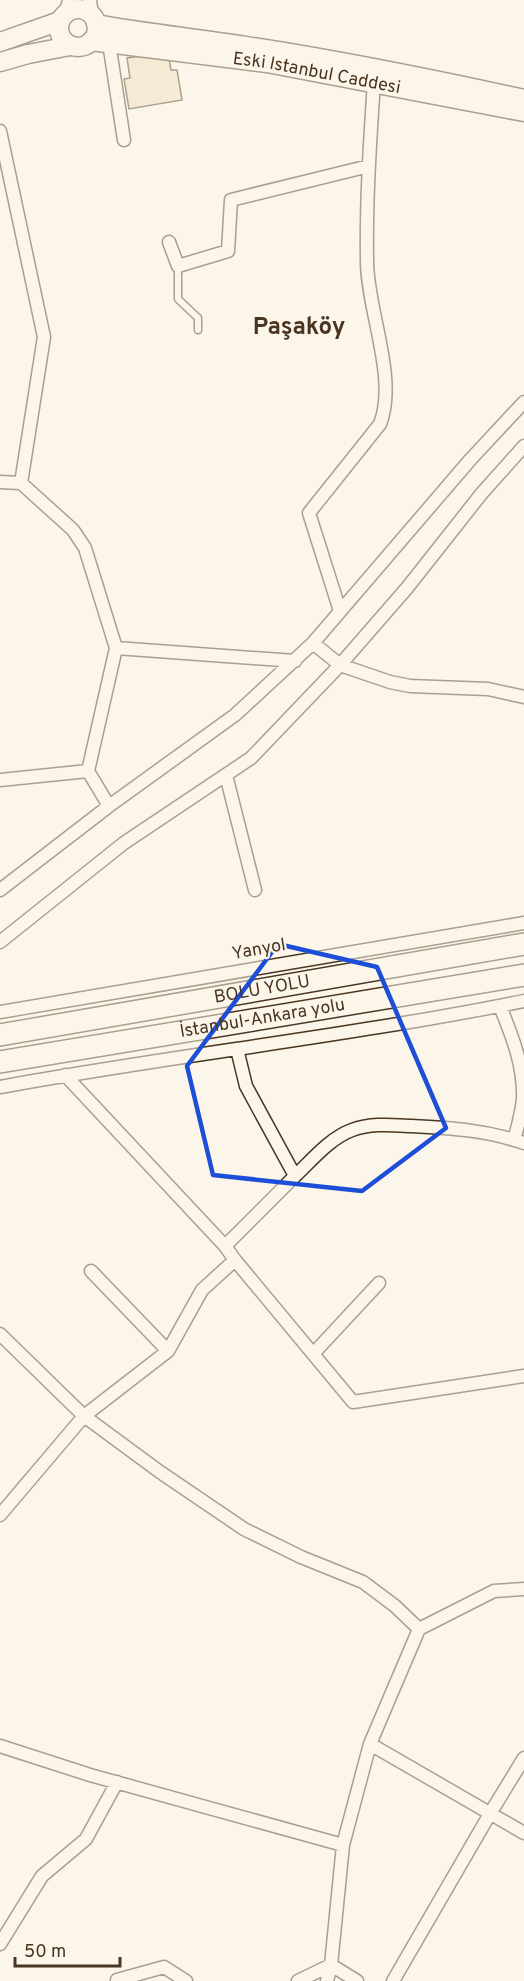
<svg xmlns="http://www.w3.org/2000/svg" width="524" height="1981" viewBox="0 0 524 1981" font-family="Overpass,sans-serif">
	<rect width="100%" height="100%" fill="#fbf6e9"/>
	<path fill="#ecdcbc" stroke="#4a3520" stroke-width="1.5" d="M168 52 171 70H177L182 100 129 109 124 79 130 78 127 58Z"/>
	<g fill="none" stroke-linecap="round" stroke-linejoin="round">
		<defs>
			<path id="service" d="M178 266V299L198 318V330"/>
			<path id="minor" d="M90 0 92 15
				M66 12 69 0
				M109 43 124 140
				M0 131 44 337 21 483 73 530 85 548 116 648 295 661
				M169 242 178 266 228 251 231 200 369 166
				M0 482 21 483
				M340 611 309 513 380 424C398 378 367 310 367 261 366 201 370 141 374 82
				M313 643 340 665 390 682 410 686 488 689 524 697
				M226 775 255 890
				M0 780 88 771
				M109 806 88 771 116 648
				M0 890 109 806 235 715 313 643 470 460 524 402
				M0 942 124 843 251 758 340 665 407 588 482 493 524 446
				M500 1006C512 1036 524 1065 523 1098 522 1112 518 1126 514 1140
				M0 1012 524 923
				M237 1049 246 1086 295 1176C312 1160 330 1138 352 1130 371 1123 391 1125 411 1126 451 1128 486 1130 524 1143
				M65 1075 225 1246 295 1176
				M0 1087C174 1055 351 1036 524 1001
				M235 1260 353 1402 524 1376
				M91 1271 168 1351
				M0 1334 84 1416 160 1472 244 1529 301 1557 363 1582 395 1606 419 1629
				M313 1354 379 1283
				M0 1515 84 1416 168 1351 202 1290 235 1260 225 1246
				M370 1744 524 1833
				M0 1746 90 1775 343 1845
				M0 1944 42 1876 86 1839 117 1782
				M117 1980 164 1967 186 1981
				M298 1981 331 1965 357 1981
				M327 1981 331 1965 343 1845 370 1744 419 1629 494 1591 524 1589
				M393 1981 491 1812 524 1758"/>
			<g id="secondary">
				<circle cx="78" cy="28" r="19"/>
				<path d="M96 24C146 33 196 38 246 46 339 60 432 79 524 99"/>
				<path id="s1" d="M91 41 267 63 524 112"/>
				<path d="M0 42 60 21"/>
				<path d="M0 62 28 54 70 46"/>
			</g>
			<g id="trunk">
				<path id="s2" d="M0 1035 524 944"/>
				<path id="s3" d="M0 1062 524 975"/>
			</g>
		</defs>
		<use href="#service" stroke="#4a3520" stroke-width="9"/>
		<use href="#minor" stroke="#4a3520" stroke-width="15"/>
		<use href="#secondary" stroke="#4a3520" stroke-width="21"/>
		<use href="#trunk" stroke="#4a3520" stroke-width="24"/>
		<use href="#service" stroke="#fbf6e9" stroke-width="6"/>
		<use href="#minor" stroke="#fbf6e9" stroke-width="12"/>
		<use href="#secondary" stroke="#fbf6e9" stroke-width="18"/>
		<use href="#trunk" stroke="#fbf6e9" stroke-width="21"/>
	</g>
	<path d="M0 0H524V1981H0ZM278 944 377 967 446 1128 362 1191 213 1175 187 1066Z" fill="#fbf6e9" fill-opacity=".55" fill-rule="evenodd"/>
	<path fill="none" stroke="#1d4ed8" stroke-width="4.5" stroke-linejoin="round" d="M278 944 377 967 446 1128 362 1191 213 1175 187 1066Z"/>
	<g text-anchor="middle" dominant-baseline="central" stroke-width="4.5" stroke-linejoin="round" paint-order="stroke">
		<g font-size="18" fill="#4a3520" stroke="#fbf6e9">
			<text stroke="none"><textPath href="#s1" startOffset="228">Eski Istanbul Caddesi</textPath></text>
			<text transform="translate(259 950) rotate(-10)">Yanyol</text>
			<text stroke="none"><textPath href="#s2" startOffset="266">BOLU YOLU</textPath></text>
			<text stroke="none"><textPath href="#s3" startOffset="266">İstanbul-Ankara yolu</textPath></text>
		</g>
		<g font-size="24" font-weight="bold" fill="#4a3520" stroke="#fbf6e9">
			<text x="299" y="328">Paşaköy</text>
		</g>
	</g>
	<path d="M15 1957v9h105v-9" fill="none" stroke="#4a3520" stroke-width="3"/>
	<text x="24" y="1957" font-size="18" fill="#4a3520" stroke="#fbf6e9" stroke-width="4.5" paint-order="stroke">50 m</text>
</svg>
